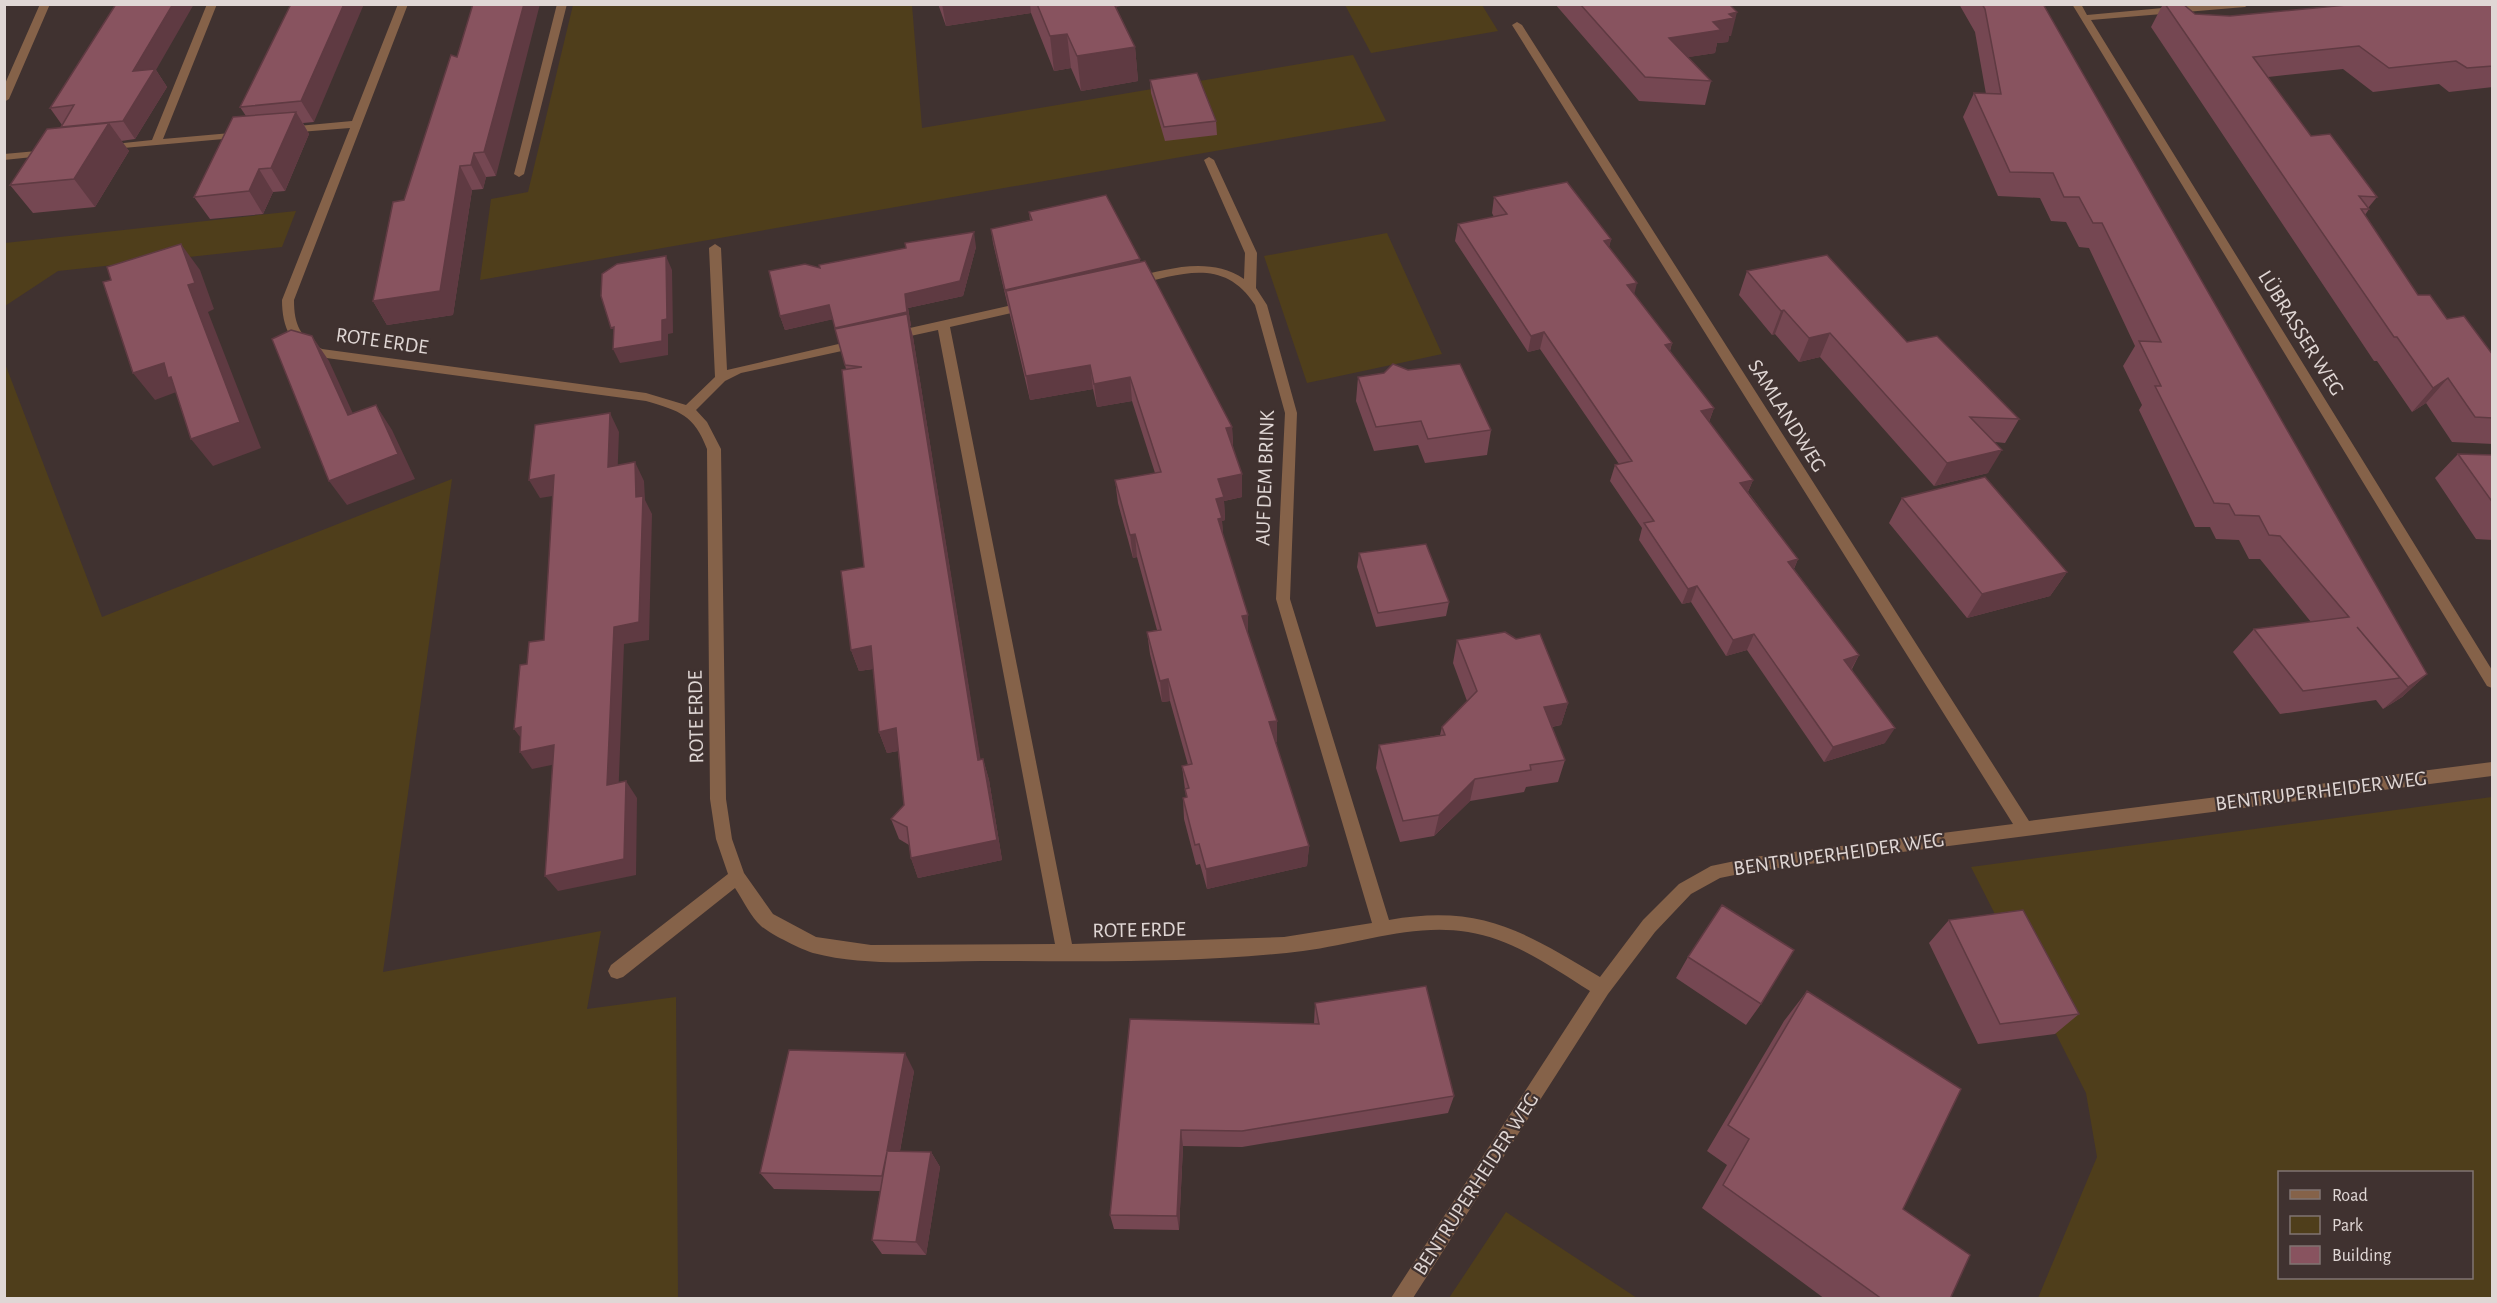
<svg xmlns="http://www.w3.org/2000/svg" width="2497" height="1303" viewBox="0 0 2497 1303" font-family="'Alegreya Sans',sans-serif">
	<rect width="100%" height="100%" fill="#403230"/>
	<path fill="#4f3e1b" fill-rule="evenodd" d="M573 5H912L922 128 1353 55 1386 121 480 280 491 199 528 192Z
		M1345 5H1482L1498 31 1371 53Z
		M296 211 282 247 58 271 5 306V243Z
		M1387 233 1442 354 1307 383 1264 256Z
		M4 361 102 617 452 479 383 972 601 931 587 1009 676 997 678 1298H5Z
		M2492 797V1298H2038L2097 1157 2086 1093 1971 867ZM2280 1172H2472V1278H2280Z
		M1506 1212 1637 1298H1449Z"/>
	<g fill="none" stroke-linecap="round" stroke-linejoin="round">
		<path fill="#856249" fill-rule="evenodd" d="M40 4H50L9 99 4 102V86Z
			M207 4H217L163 139 242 132 246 133V137L101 150V146L105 145 152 140Z
			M398 4H408L294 300C294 325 300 337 322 349L646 393 686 405 715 377 709 248 715 244 721 248 727 370 860 339 866 343 860 347 741 373 725 381 696 410 707 422 721 449 726 799 732 839 744 873 773 914 816 937 871 945 1055 944 938 330 892 340 886 336 892 332 1030 301 1034 302V308L950 327 1072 944 1284 937 1372 923 1276 599 1285 413 1255 305C1224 257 1181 274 1135 285L1129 281 1131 278C1169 269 1209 256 1244 279L1245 253 1204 160 1209 157 1214 160 1257 253 1256 288 1267 305 1297 413 1290 599 1389 920C1481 904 1523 931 1600 977L1643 920 1679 884 1711 866 1754 857 2013 824 1512 25 1517 22 1522 25 2029 821 2492 762V776L1754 871 1720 878 1691 894 1655 932 1608 994 1413 1298H1391L1590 991C1552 967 1513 939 1468 932 1412 923 1358 944 1303 951 1196 964 1088 961 981 961 926 961 867 967 813 953 802 950 770 934 761 926 751 917 743 900 735 888L623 977 617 979 611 977 608 971 611 965 728 874 716 839 710 799 707 449C694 415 680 411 646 401L319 357C291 349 282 327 282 300L350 128 287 133 282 130 287 127 352 121Z
			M557 4H567L524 174 519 177 514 174Z
			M2072 4H2081L2087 15 2206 4H2249L2245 7 2091 20 2492 670V688L2487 686Z
			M48 150 52 151V155L4 160V154Z"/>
	</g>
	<path fill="#754752" d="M291 4 314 122 303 123 309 134 285 191 273 192 263 214 210 219 194 197 246 116 240 107Z
		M938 4H1130L1116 7 1135 47 1138 81 1081 91 1071 68 1054 71 1031 13 946 26Z
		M1555 4H1729L1731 36H1729L1728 42 1717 43 1715 53 1688 57 1711 81 1705 105 1639 101Z
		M1959 4H2043L2427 674 2402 697 2383 709 2376 700 2280 714 2233 652 2254 629 2311 622 2260 559H2249L2239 540 2216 539 2210 527H2195L2139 410 2142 405 2123 366 2135 346 2089 248 2079 247 2066 222 2051 221 2040 198 1998 196 1963 117 1974 93 1986 94 1975 32Z
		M2163 4H2183L2195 14 2230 16 2493 4V87L2449 92 2439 84 2373 92 2343 69 2268 77 2311 136 2377 197 2368 208 2369 209 2365 215 2418 295 2493 355V444L2452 442 2426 403 2412 412 2377 361H2374L2151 27Z
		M451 55 496 176 486 177 483 189 472 190 453 315 387 325 373 301 404 200Z
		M156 70 167 87 135 139 121 141 129 151 95 207 33 213 10 185 61 128 62 125 50 108Z
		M1150 80 1216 121 1217 135 1165 141 1151 93Z
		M1494 197 1611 239 1609 247 1634 294 1672 343 1670 351 1714 408 1709 422 1753 480 1748 492 1798 559 1794 569 1859 655 1852 669 1885 743 1824 762 1747 650 1726 656 1691 602 1682 604 1639 540 1642 528 1610 481 1615 465 1619 464 1540 349 1528 352 1455 241 1458 224 1494 217 1492 213Z
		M1029 212 1140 262 1232 427 1233 446 1242 497 1224 501 1225 520 1222 521 1223 536 1248 615V633L1277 742H1275L1309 846 1307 866 1207 889 1200 864 1196 865 1184 819 1183 798 1186 797 1182 766 1188 765 1170 701 1162 702 1150 654 1147 632 1157 630 1137 557 1133 558 1118 503 1115 480 1155 473 1132 401 1097 407 1093 389 1030 400 993 243 991 229 1030 220Z
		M905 243 976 247 963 296 908 308 911 326H910L913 337 980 759H983L989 780 1002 860 918 878 911 858 909 845 899 839 891 819 904 805 898 751 887 753 879 732 873 669 859 671 851 650 864 567 846 369 833 319 785 330 780 316 820 268 906 248Z
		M1747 271 1907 342 2019 419 2005 443 1995 442 1988 473 1934 486 1820 357 1799 362 1775 334 1772 335 1739 295Z
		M1358 377 1491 430 1487 455 1425 463 1418 445 1374 451 1356 401Z
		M2458 454 2493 455V540L2476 539 2435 478Z
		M1902 498 2067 572 2050 596 1967 618 1889 523Z
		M1359 553 1449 602 1446 616 1376 627 1357 567Z
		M1457 640 1568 703 1561 725 1552 727 1565 760 1558 782 1526 787 1524 792 1470 801 1434 836 1400 842 1376 768 1379 745 1440 735 1442 727 1467 701 1453 663Z
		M1949 920 2079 1014 2055 1034 1978 1044 1929 943Z
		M1688 957 1761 1004 1746 1025 1676 978Z
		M1807 991 1903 1209 1950 1299H1825L1702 1208 1727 1165 1707 1151 1784 1021Z
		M1315 1003 1454 1096 1448 1113 1242 1147 1183 1146 1179 1230 1114 1229 1110 1215 1130 1019 1314 1024Z
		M914 1071 900 1151 931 1152 940 1167 926 1255 882 1254 872 1240 880 1191 774 1189 760 1173Z"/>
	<path fill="#5f3a42" d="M173 4H194L156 70 167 87 135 139 123 121 133 71Z
		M344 4H364L314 122 301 101Z
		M524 4H540L496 176 484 152Z
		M942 4H1030L1031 13 946 26Z
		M1102 4H1130L1103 9Z
		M1737 12 1731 36H1729L1728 42 1717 43 1715 53 1664 61 1669 38 1713 22 1729 14Z
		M1067 34 1071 68 1054 71 1050 36Z
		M1135 47 1138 81 1081 91 1077 56Z
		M296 112 309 134 285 191 271 168Z
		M109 123 129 151 95 207 74 179Z
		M474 153 486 177 483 189 471 165Z
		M460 166 472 190 453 315 387 325 373 301Z
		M259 169 273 192 263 214 249 191Z
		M974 232 976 247 963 296 908 308 911 326H910L913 337 984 781 978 760 909 326 840 342 835 328 905 294Z
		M1611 239 1607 255 1604 241Z
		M181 244 200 270 214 309 208 312 261 448 213 466 191 439 188 285Z
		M666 256 672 270 673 333 668 334V355L620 363 613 349 662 320Z
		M1140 259 1141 274 1006 291 1008 304 1005 290Z
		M1637 283 1633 299 1627 285Z
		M829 305 834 319 785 330 780 316Z
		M1784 310 1775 334 1772 335 1781 311Z
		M1544 332 1540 349 1528 352 1531 336Z
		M1830 333 1820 357 1799 362 1809 338Z
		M312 336 329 361 365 440 348 415Z
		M1672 343 1667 360 1665 345Z
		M164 363 179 391 155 400 133 373Z
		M1090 365 1093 389 1030 400 1026 376Z
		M1130 377 1132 401 1097 407 1094 384Z
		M2448 378 2426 403 2412 412 2433 388Z
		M376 405 392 430 415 479 347 505 329 481Z
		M1714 408 1708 424 1701 411Z
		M610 413 619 432 617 485 608 467Z
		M1232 427 1233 450 1226 428Z
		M2002 450 1988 473 1934 486 1947 463Z
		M635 462 644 481 645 500 652 514 649 640 624 644 618 802 607 785 614 627 636 497Z
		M1242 474V497L1224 501 1225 520 1222 521 1223 541 1218 542 1216 499 1218 479Z
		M554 475 565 494 540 498 529 480Z
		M1753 480 1746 496 1740 483Z
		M1135 534 1137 557 1133 558 1130 535Z
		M1798 559 1791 575 1788 562Z
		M2067 572 2050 596 1967 618 1982 594Z
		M1697 586 1691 602 1682 604 1688 589Z
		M1248 615V637L1242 616Z
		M1754 634 1747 650 1726 656 1733 640Z
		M871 646 879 668 859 671 851 650Z
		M1859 655 1850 671 1844 660Z
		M2427 674 2402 697 2383 709 2408 687Z
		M1168 679 1170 701 1162 702 1160 681Z
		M1568 703 1561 725 1538 729 1544 707Z
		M1277 721V742L1268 744 1269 722Z
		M521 727 527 746 514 729Z
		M896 728 903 750 887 753 879 732Z
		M1895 728 1885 743 1824 762 1833 747Z
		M554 745 566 762 532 769 520 752Z
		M983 759 989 780 1002 860 918 878 911 858Z
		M1475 779 1470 801 1434 836 1439 815Z
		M626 781 637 798 636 875 558 891 545 876Z
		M1309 846 1307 866 1207 889 1206 869Z
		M905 1053 914 1071 897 1167 887 1151Z
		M1181 1130 1183 1146 1179 1230 1177 1216Z
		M931 1152 940 1167 926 1255 916 1242Z"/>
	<path fill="#88535f" stroke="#5f3a42" stroke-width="1.5" d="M116 4H173L133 71 155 69 123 121 61 127 74 105 50 108Z
		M291 4H344L301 101 240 107Z
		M473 4H524L484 152 474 153 471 165 460 166 440 291 373 301 393 202 404 200 451 55 457 57Z
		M1037 4H1114L1135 47 1077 56 1067 34 1050 36Z
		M1580 4H1729L1737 12 1729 14 1734 18 1713 22 1721 30 1669 38 1711 81 1645 77Z
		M1982 4H2043L2427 674 2408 687 2357 627 2400 678 2303 691 2254 629 2349 617 2280 536 2269 535 2259 516 2235 515 2229 504 2214 503 2155 386H2161L2139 341 2161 342 2102 223H2093L2079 197H2064L2053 173 2010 172 1974 93 2001 94 1985 9Z
		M2165 4H2183L2195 14 2230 16 2357 4H2493V66L2467 68 2456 61 2389 68 2359 46 2253 57 2311 136 2330 134 2377 197 2359 196 2369 209H2361L2418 295H2430L2447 319 2464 316 2493 355V418L2475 417 2448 378 2433 388 2397 337H2394Z
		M1197 73 1216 121 1164 127 1150 80Z
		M296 112 271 168 259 169 249 191 194 197 233 117Z
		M109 123 74 179 10 185 47 129Z
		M1567 182 1611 239 1604 241 1637 283 1627 285 1672 343 1665 345 1714 408 1701 411 1753 480 1740 483 1798 559 1788 562 1859 655 1844 660 1895 728 1833 747 1754 634 1733 640 1697 586 1688 589 1644 523 1654 521 1615 465 1632 461 1544 332 1531 336 1458 224 1507 214 1494 197Z
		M1106 195 1140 259 1005 290 991 229 1032 220 1029 212Z
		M974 232 960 281 905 294 907 312 835 328 829 305 780 316 769 271 805 264 820 268 819 265 906 248 905 243Z
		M181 244 195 283 188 285 240 422 191 439 171 377 168 378 164 363 133 373 103 282 111 280 107 267Z
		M1827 255 1907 342 1937 336 2019 419 1970 417 2002 450 1947 463 1830 333 1809 338 1784 310 1781 311 1747 271Z
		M666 256 667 319 662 320V341L613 349 614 327 611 328 601 296 602 274 617 264Z
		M1145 261 1232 427 1226 428 1242 474 1218 479 1224 497 1216 499 1222 518 1218 519 1248 615 1242 616 1277 721 1269 722 1309 846 1206 869 1199 844 1195 845 1183 798 1187 797 1185 789 1189 788 1182 766 1192 764 1168 679 1160 681 1147 632 1161 630 1135 534 1130 535 1115 480 1161 472 1130 377 1094 384 1090 365 1026 376 1006 291Z
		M907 314 978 760 983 759 997 840 911 858 907 827 891 819 904 805 896 728 879 732 871 646 851 650 841 571 864 567 842 370 862 367 845 365 835 329Z
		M291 330 312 336 348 415 376 405 398 454 329 481 272 339Z
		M1393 364 1408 370 1460 364 1491 430 1428 439 1421 421 1376 427 1358 377 1384 373Z
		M610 413 608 467 635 462 636 497 643 496 639 622 614 627 607 785 626 781 624 859 545 876 554 745 520 752 521 727 514 729 520 665 527 664 529 642 544 640 554 475 529 480 535 425Z
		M2458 454 2493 455V503Z
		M1985 477 2067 572 1982 594 1902 498Z
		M1426 544 1449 602 1378 613 1359 553Z
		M1505 632 1516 639 1540 634 1568 703 1544 707 1565 760 1530 765 1531 770 1475 779 1439 815 1403 821 1379 745 1445 735 1442 727 1477 691 1457 640Z
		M1722 905 1794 950 1761 1004 1688 957Z
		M2023 910 2079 1014 2000 1024 1949 920Z
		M1426 986 1454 1096 1242 1131 1181 1130 1177 1216 1110 1215 1130 1019 1319 1024 1315 1003Z
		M1807 991 1961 1089 1903 1209 1970 1255 1950 1299H1882L1723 1185 1749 1139 1728 1125Z
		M789 1050 905 1053 887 1151 931 1152 916 1242 872 1240 887 1152 882 1176 760 1173Z"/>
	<g text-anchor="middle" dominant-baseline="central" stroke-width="4.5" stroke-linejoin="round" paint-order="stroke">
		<g font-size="21" fill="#e0d7d5" stroke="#403230">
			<text transform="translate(2301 333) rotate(58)">LÜBRASSER WEG</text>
			<text transform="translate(382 341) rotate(8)">ROTE ERDE</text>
			<text transform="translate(1787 416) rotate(58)">SAMLANDWEG</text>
			<text transform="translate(1265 478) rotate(-88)">AUF DEM BRINK</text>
			<text transform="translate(696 717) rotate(-91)">ROTE ERDE</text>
			<text transform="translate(2321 791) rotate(-7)">BENTRUPERHEIDER WEG</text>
			<text transform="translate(1839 854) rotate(-8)">BENTRUPERHEIDER WEG</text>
			<text transform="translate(1139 930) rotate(-1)">ROTE ERDE</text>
			<text transform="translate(1476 1184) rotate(-57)">BENTRUPERHEIDER WEG</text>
		</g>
	</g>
	<rect width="2497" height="1303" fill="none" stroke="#e0d7d5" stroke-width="12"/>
	<rect x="2278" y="1171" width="195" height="108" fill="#403230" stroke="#807472" stroke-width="1.5"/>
	<rect x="2290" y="1190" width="30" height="9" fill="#856249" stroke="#807472" stroke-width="1.5"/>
	<text x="2332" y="1201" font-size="18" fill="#e0d7d5">Road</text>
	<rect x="2290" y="1216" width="30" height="18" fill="#4f3e1b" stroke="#807472" stroke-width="1.5"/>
	<text x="2332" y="1231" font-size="18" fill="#e0d7d5">Park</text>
	<rect x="2290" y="1246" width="30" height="18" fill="#88535f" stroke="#807472" stroke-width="1.5"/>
	<text x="2332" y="1261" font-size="18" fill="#e0d7d5">Building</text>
</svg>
